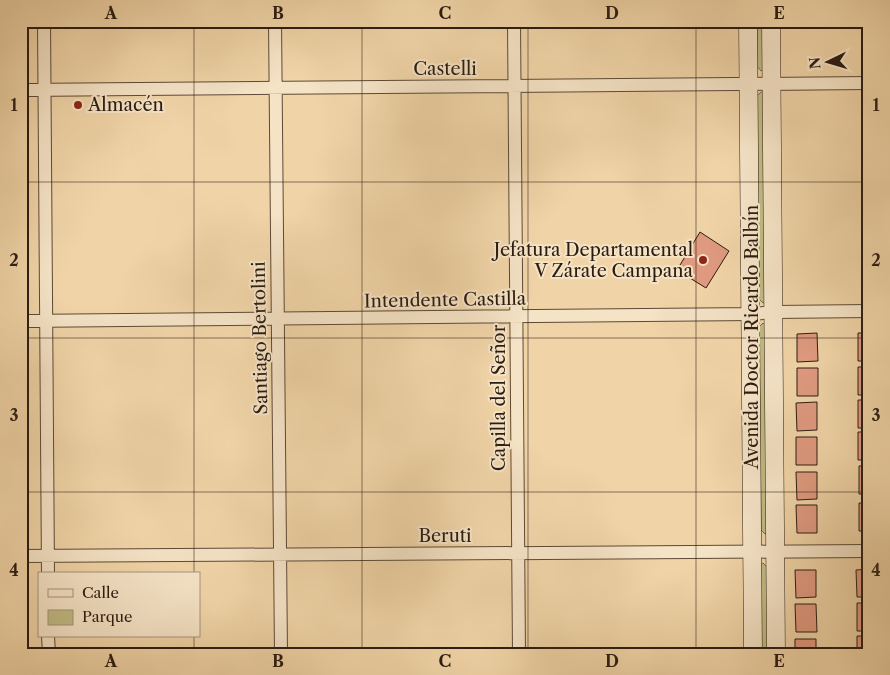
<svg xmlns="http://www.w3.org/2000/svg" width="890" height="675" viewBox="0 0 890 675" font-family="'Libre Caslon Text',serif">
	<rect width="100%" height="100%" fill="#f0d4a7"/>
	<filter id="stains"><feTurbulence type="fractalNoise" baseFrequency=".004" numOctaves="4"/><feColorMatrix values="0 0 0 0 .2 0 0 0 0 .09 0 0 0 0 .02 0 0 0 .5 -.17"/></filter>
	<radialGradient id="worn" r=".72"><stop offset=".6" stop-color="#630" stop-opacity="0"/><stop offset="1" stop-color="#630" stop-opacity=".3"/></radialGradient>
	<path fill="#c0bb83" stroke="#766c4a" d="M757 21H765L764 69 761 71 757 66Z
		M761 92 764 93 766 302 763 303 759 299 757 96Z
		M763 323 765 325 767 533 765 534 761 530 759 327Z
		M763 563 767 567 768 654H760L761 564Z"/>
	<path fill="#e09a80" stroke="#2b1c11" d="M700 232 729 251 706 288 677 270Z
		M817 333 818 361 797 362V334Z
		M858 333H869V361H858Z
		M858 367H869V395H858Z
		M797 368H818V396H797Z
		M858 400H869V428H858Z
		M817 402V430L797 431 796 403Z
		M858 432H869V460H858Z
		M796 437H817V465H796Z
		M859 466H869V494H859Z
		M796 472H817V499L797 500Z
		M859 503H869V531H859Z
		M796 505H817V533H797Z
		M869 569V597H857L856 570Z
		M795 570H816V597L796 598Z
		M857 603H869V631H857Z
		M795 604H816L817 632H796Z
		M857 636H869V654H857Z
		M795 639H816V654H795Z"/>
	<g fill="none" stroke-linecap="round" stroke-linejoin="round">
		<defs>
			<path id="minor" d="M44 21 48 574
				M275 21 281 654
				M514 21 519 654
				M21 90 869 83
				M21 321 752 314 774 312 869 311
				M21 556 869 551
				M48 636 49 654"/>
			<path id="secondary" d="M748 21 753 654
				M771 21 776 654"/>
		</defs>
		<use href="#minor" stroke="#5c4a36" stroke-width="14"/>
		<use href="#secondary" stroke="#2b1c11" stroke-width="19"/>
		<use href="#minor" stroke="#f5e3c6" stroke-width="12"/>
		<use href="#secondary" stroke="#f5e3c6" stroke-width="18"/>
	</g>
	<path fill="none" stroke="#2b1c11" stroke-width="1" stroke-opacity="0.55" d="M194 21V574M362 21V654M528 21V654M696 21V654M21 182H869M21 338H869M21 492H869M194 636V654"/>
	<g fill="#8f2418" stroke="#f5e3c6" stroke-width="2">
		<circle cx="78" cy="105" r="5"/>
		<circle cx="703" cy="260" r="5"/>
	</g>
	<g text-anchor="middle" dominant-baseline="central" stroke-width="4" stroke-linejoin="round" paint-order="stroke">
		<g font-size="18" fill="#2b1c11" stroke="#f5e3c6">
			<text x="445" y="69">Castelli</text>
			<text transform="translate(445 300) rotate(-1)">Intendente Castilla</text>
			<text transform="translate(752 337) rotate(-90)">Avenida Doctor Ricardo Balbín</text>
			<text transform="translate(260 338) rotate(-91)">Santiago Bertolini</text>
			<text transform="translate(499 398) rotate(-90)">Capilla del Señor</text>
			<text x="445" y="536">Beruti</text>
		</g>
		<g font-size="18" fill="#2b1c11" stroke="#f5e3c6" text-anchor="start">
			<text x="88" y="105">Almacén</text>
			<text x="693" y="250" text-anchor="end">Jefatura Departamental<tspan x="693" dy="21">V Zárate Campana</tspan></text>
		</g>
	</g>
	<rect width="890" height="675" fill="none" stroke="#f0d4a7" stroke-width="55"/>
	<rect x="38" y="572" width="162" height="65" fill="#f5e3c6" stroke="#a4937e"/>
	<rect x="48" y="589" width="25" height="8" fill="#f5e3c6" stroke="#a4937e"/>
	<text x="82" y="598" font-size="15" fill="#2b1c11">Calle</text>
	<rect x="48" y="610" width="25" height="15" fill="#c0bb83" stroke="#a4937e"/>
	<text x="82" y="622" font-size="15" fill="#2b1c11">Parque</text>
	<g transform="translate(828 62) rotate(265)" stroke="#f5e3c6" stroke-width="4" paint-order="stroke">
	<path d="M0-4L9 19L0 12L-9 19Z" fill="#2b1c11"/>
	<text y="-8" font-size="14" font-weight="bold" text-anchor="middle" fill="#2b1c11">N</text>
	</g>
	<rect x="28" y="28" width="834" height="620" fill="none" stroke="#2b1c11" stroke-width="2"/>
	<g font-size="16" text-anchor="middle" font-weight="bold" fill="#2b1c11">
		<text x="111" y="19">A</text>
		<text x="278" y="19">B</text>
		<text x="445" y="19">C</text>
		<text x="612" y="19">D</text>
		<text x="779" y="19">E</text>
		<text x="14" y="111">1</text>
		<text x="876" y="111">1</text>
		<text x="14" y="266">2</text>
		<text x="876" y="266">2</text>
		<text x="14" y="421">3</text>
		<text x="876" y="421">3</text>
		<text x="14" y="576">4</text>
		<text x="876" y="576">4</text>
		<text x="111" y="667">A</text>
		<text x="278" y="667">B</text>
		<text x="445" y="667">C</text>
		<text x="612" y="667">D</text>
		<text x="779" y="667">E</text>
	</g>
	<rect width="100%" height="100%" filter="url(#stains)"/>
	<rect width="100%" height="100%" fill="url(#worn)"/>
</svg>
